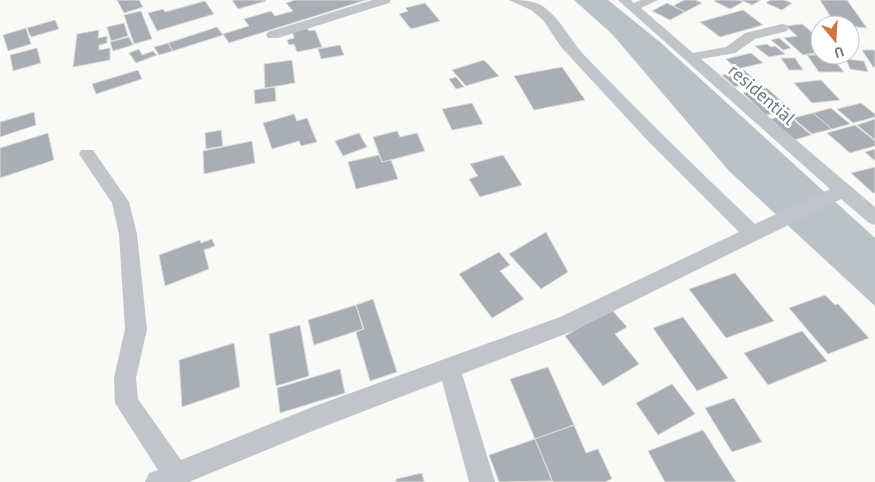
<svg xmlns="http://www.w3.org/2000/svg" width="875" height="482" viewBox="0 0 875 482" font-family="'PT Sans',sans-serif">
	<rect width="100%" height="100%" fill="#f9f9f7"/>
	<path fill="#bac2c7" d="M574 0H608L660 42 875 238V306L729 171 612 34Z"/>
	<path fill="#a9aeb5" stroke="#dbdbd9" d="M117 0H139L143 7 124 13Z
		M232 0H265L266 1 238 9Z
		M295 0H366L229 43 223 34 249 26 244 19 271 11 275 16 293 11 286 3Z
		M684 0H695L702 3 685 12 673 6Z
		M716 0H739L743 2 730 9 714 1Z
		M741 0H761L752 5Z
		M770 0H784L792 3 782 10 766 3Z
		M820 0H847L867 28 836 25Z
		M205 1 214 14 157 31 148 13 163 9 165 12Z
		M425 3 440 21 411 29 399 14 408 11 405 8Z
		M667 3 685 12 670 20 652 11Z
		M743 10 763 25 720 37 700 22Z
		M141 11 152 39 134 44 124 15Z
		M55 20 59 29 31 37 27 28Z
		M124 23 128 36 111 41 107 27Z
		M802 24 820 39V52L803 55 784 38 797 36 786 26Z
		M217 27 223 35 173 51 168 43Z
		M26 28 31 44 8 51 3 35Z
		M307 28 309 31 315 30 322 47 297 52 294 44 289 45 287 40 294 38 292 31Z
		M99 30 98 38 107 36V43L99 45V50L110 48V60L73 67 77 34Z
		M129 37 133 45 113 51 110 42Z
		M779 38 791 48 783 50 771 40Z
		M168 43 173 51 159 55 154 47Z
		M767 44 771 47 775 46 785 54 769 57 755 46Z
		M340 45 344 55 321 59 318 49Z
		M37 48 41 63 13 71 10 55Z
		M139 49 142 55 153 51 157 55 136 63 129 53Z
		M862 50H875V67H873Z
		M751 53 763 63 737 69 726 59Z
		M807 55H830L844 72H819Z
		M781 58H795L803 70H789Z
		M846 59 864 61 868 72 850 69Z
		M292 60 295 83 265 88 264 64Z
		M484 60 499 76 466 86 452 70Z
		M562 67 585 100 534 110 514 76Z
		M138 70 142 79 96 94 92 84Z
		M744 70 757 82 735 87 722 75Z
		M456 77 464 87 456 89 449 79Z
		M821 80 840 100 812 103 794 83Z
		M275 87 276 101 255 104 254 90Z
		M767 88 791 110 766 115 743 93Z
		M472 103 483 124 452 130 442 109Z
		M861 103 875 114V117L853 123 837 109Z
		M831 108 850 124 832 129 813 113Z
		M34 112 36 125 0 137V122Z
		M813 113 832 129 812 134 793 118Z
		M294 114 297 121 307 118 317 142 301 146 299 141 272 149 263 123Z
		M787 114 811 135 794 140 771 119Z
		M875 119V140L857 125Z
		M855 125 875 141V146L850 153 827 133Z
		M221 130 223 146 206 149 205 133Z
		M397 131 400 137 417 133 425 151 382 162 373 137Z
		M48 133 54 160 0 178V148Z
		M359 133 367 147 343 156 335 141Z
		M252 141 255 163 204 174 203 151Z
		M875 149V161L865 152Z
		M379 155 382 162 391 160 398 179 356 189 348 162Z
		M503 155 522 185 480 197 469 179 478 176 470 164Z
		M875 167V193H873L851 173Z
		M546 232 568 272 541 289 509 254Z
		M212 239 215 246 204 250 209 269 165 286 159 255 200 240 201 243Z
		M499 252 510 265 500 271 524 299 492 318 459 274Z
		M735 273 774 321 726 338 689 289Z
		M825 295 835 305 838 304 869 338 828 354 789 308Z
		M373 299 397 372 370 381 356 332 364 329 356 305Z
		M356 305 363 329 314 345 308 320Z
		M611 309 627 327 615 334 639 364 603 386 565 336Z
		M683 317 728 378 697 391 653 328Z
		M300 325 309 376 276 386 269 334Z
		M802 331 827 361 768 385 744 353Z
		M234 343 240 387 182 407 179 360Z
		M548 367 574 425 535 439 510 379Z
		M340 369 345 393 280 413 277 388Z
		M672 384 695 414 658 435 636 403Z
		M734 398 762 442 732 452 705 408Z
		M574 425 586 453 598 449 612 479 605 482H553L535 439Z
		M703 430 736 482H665L648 451Z
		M535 439 552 481 499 482 489 455Z
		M422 473 424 482H396V479Z"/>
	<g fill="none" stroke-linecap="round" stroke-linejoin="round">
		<path fill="#c1c4c8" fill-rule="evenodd" d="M372 0H391L389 3 278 38H268L266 35 268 32Z
			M509 0C519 0 529 0 539 4 558 14 570 40 584 55 640 113 697 169 755 224L830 189 618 0H631L634 3 641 0H658L641 8 693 53 726 47 745 33 782 24 787 25 788 28 787 31 755 39 735 53 701 59 875 207V225L869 223 841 199 573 331 462 374 495 482H469L442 381 315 430 189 482H145L149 473 158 470 115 403 114 378 125 329 119 234 112 203 79 154 81 150H93L129 202 137 234 147 329 136 378 138 399 181 460 315 406 560 317 739 232 648 141 561 47 543 20 531 10Z"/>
	</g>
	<g text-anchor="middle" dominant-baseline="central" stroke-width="5" stroke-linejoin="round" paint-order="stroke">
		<g font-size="18" fill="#6c7684" stroke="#fff">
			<text transform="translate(762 94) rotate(41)">residential</text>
		</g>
	</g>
	<g transform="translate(835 40) rotate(162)"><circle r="24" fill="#ffffff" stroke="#c4c8ce"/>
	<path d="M0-4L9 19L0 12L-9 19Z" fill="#cd7543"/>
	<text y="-8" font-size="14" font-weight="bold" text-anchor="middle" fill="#6c7684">U</text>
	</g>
</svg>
